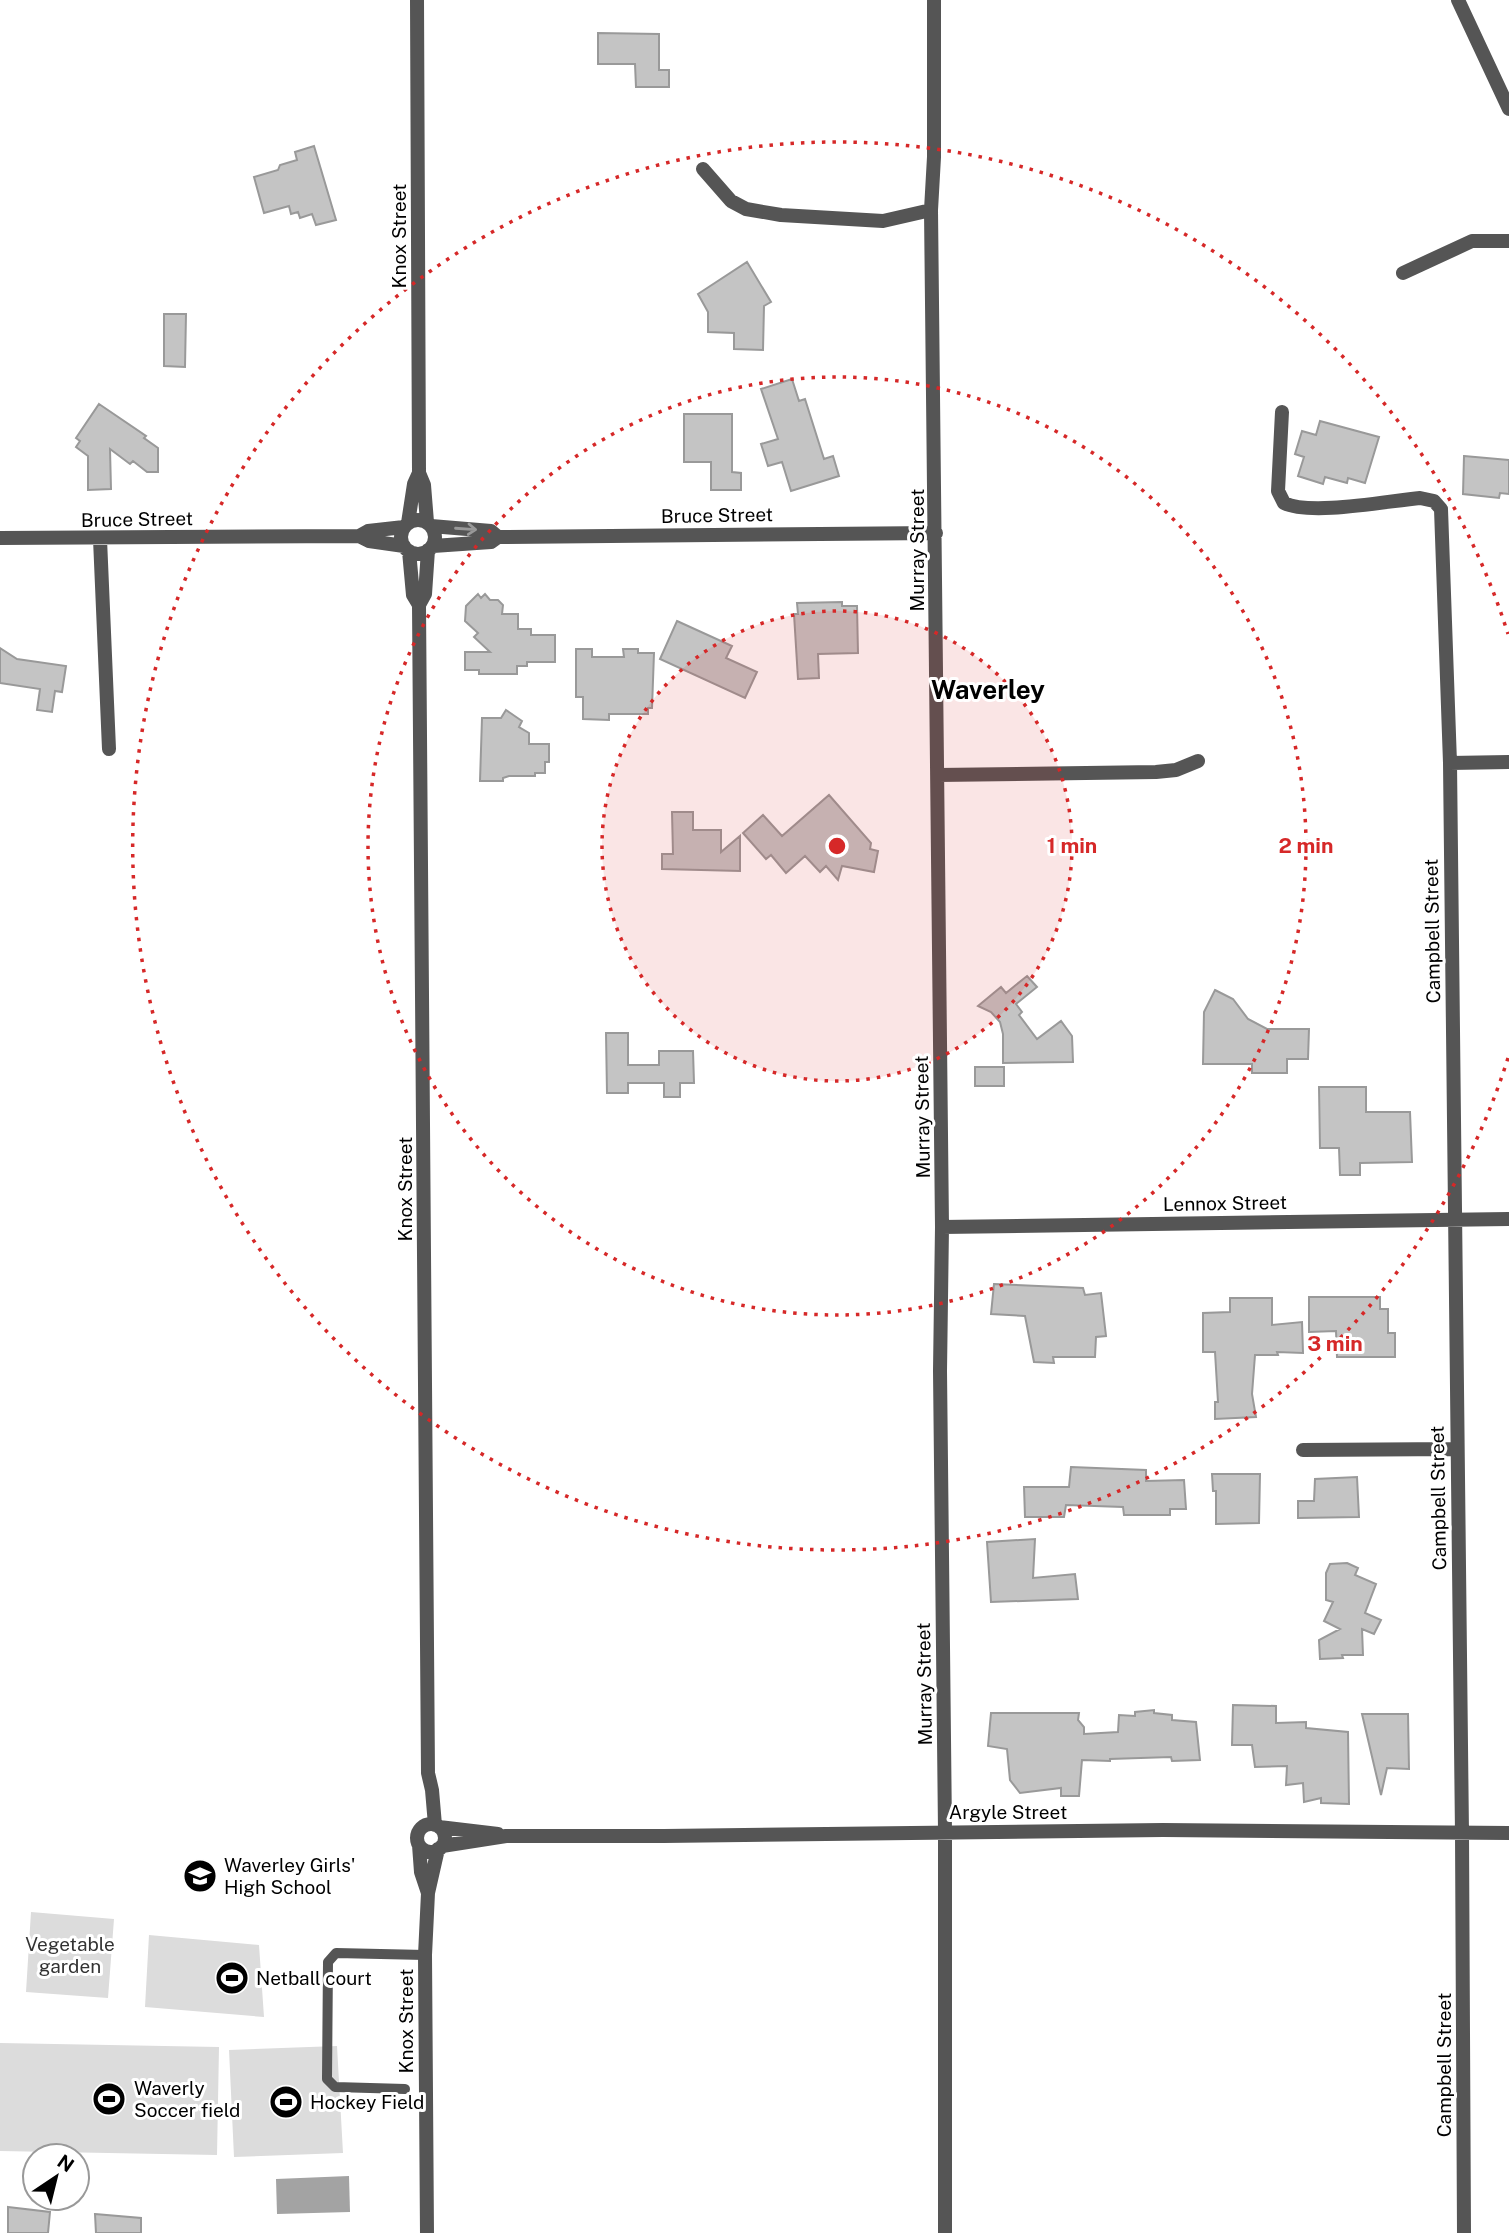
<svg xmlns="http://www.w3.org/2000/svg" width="1509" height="2233" viewBox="0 0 1509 2233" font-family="'Public Sans',sans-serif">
	<rect width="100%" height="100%" fill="#fff"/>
	<path fill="#dcdcdc" d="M31 1912 114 1919 108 1998 26 1992Z
		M149 1935 259 1945 264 2017 145 2007Z
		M0 2043 219 2047 217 2155 0 2151Z
		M337 2046 343 2153 234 2157 229 2050Z"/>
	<path fill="#a3a3a3" d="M349 2176 350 2212 277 2214 276 2179Z"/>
	<path fill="#c4c4c4" stroke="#999" stroke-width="2" d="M598 33 659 34V70H669V87H636L635 64H598Z
		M314 146 336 220 316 225 312 214 300 218 298 212 291 214 289 206 264 213 254 177 278 170 280 165 297 160 295 152Z
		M747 262 771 302 764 306 763 350 734 349V333L708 332V312L698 294Z
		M164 314H186L185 367 164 366Z
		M792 379 799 401 805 399 824 459 833 456 839 476 791 491 782 462 768 466 761 444 778 439 761 389Z
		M99 404 146 436 144 438 158 448V472H147L133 461 130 464 110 449 111 489 88 490V456L76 447 80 441 76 438Z
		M684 414H732V472L741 473V490H711V462H684Z
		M1320 421 1379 437 1365 483 1348 478 1347 483 1325 477 1323 484 1298 476 1304 457 1295 454 1302 431 1316 435Z
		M1464 456 1509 460V494L1500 493 1499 498 1463 494Z
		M478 594 481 598 485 594 490 600H498L503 605 502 614H518V629H531V635H555V662H527V666H517V674H479V670H465V652H490L474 637 478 633 465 621 466 606Z
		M842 602V606H857L858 653 818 654 819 678 798 679 794 614H798L797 603Z
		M677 621 732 646 726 658 757 672 745 698 660 659Z
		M0 648 17 659 66 666 62 692 55 691 52 712 37 710 40 689 0 683Z
		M576 649H592V657H624L623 649H638V653H654L652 708H648V714H609V720L583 719V697H576Z
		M506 710 522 721 519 727 529 733V744H549V762H545V773H535V776H509L503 778V781H480L482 718H501Z
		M829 795 871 843 870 849 878 851 874 872 842 866 838 880 826 866 820 872 805 856 786 873 771 855 766 859 743 833 763 815 782 836Z
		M672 812H693V830H721V852L740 836V871L662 869V854H673Z
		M1027 976 1037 987 1016 1004 1022 1012 1019 1015 1037 1039 1061 1021 1072 1036 1073 1062 1003 1063V1034L1000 1022 991 1012 978 1006 1001 987 1006 993Z
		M1215 990 1233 999 1248 1019 1267 1029H1309L1308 1059H1287V1073H1252V1064H1203L1204 1012Z
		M606 1033H628V1065H659V1051H693L694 1083H680V1097H664V1083H628V1093H607Z
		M975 1067H1004V1086H975Z
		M1319 1087H1366V1112H1410L1412 1162 1360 1163V1175H1340L1339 1148H1320Z
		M994 1284 1083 1288 1085 1295 1101 1293 1106 1336 1096 1337 1095 1357H1053L1054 1363 1034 1362 1025 1316 991 1314Z
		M1309 1297H1380V1309H1388V1333H1395V1357H1337L1336 1331 1309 1332Z
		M1230 1298H1272V1325L1302 1322 1303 1353 1277 1352 1278 1355H1255L1252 1394 1256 1417 1215 1419V1402H1218L1215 1352H1203V1313L1230 1312Z
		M1071 1467 1146 1470V1481L1184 1480 1186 1509H1170V1515H1124L1123 1507 1066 1505 1064 1517H1025L1024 1487H1069Z
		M1212 1474H1260L1259 1523 1216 1524V1491H1213Z
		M1357 1477 1359 1517 1298 1518V1501H1314L1315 1479Z
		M1035 1539 1033 1578 1075 1574 1078 1599 991 1602 987 1542Z
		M1347 1563 1358 1568 1355 1575 1376 1584 1365 1613 1381 1620 1374 1634 1362 1629 1363 1655H1342L1343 1658 1320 1659 1319 1640 1340 1629 1324 1621 1333 1602 1326 1600V1573L1330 1564Z
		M1233 1705 1276 1706V1723L1306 1722V1728L1348 1732 1349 1804 1321 1803V1798L1304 1802 1303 1783 1286 1785 1287 1766 1255 1767 1252 1745H1232Z
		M1154 1710V1713L1172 1715V1720L1196 1722 1200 1760 1172 1761 1171 1757 1110 1759V1761L1082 1760 1079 1796H1061V1788L1020 1793 1010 1780 1007 1749 988 1746 991 1713H1079L1078 1720 1084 1727V1734L1118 1732 1119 1715 1135 1716V1712Z
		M1362 1714H1408L1409 1769 1387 1768 1381 1795Z
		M8 2207 50 2212 48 2233H8Z
		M95 2214 141 2218V2233H96Z"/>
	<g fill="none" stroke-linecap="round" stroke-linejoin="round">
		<path stroke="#555" stroke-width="10" d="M405 2089 335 2087 327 2079 328 1962 336 1953 425 1955"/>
		<path stroke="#555" stroke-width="14" d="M417 0 419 473 424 485 427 522
			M934 0V157L931 210 942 1227 940 1371 945 1831V2233
			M1458 0 1509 109
			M703 169 731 201 746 209 781 215 883 221 931 210
			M1403 273 1472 241H1509
			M1282 412 1278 491 1284 503C1311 516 1387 501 1420 498L1434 501 1441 509 1450 763 1462 1834 1464 2233
			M401 537a17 17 0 1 1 34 0a17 17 0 1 1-34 0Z
			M408 523 414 484 419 473
			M431 526 491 531 498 537
			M359 536 368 531 404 527
			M0 538 359 536 369 541 404 546
			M100 539 109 749
			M433 546 491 542 498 537 936 533
			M428 550 425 594 419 605 428 1773 432 1790 435 1825
			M409 551 413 595 419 605
			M1450 763 1509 762
			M938 775 1156 772 1176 770 1198 761
			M942 1227 1509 1219
			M1303 1450 1456 1449
			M417 1838a14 14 0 1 1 28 0a14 14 0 1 1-28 0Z
			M439 1827 498 1834
			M419 1845 421 1872 428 1893
			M442 1846 506 1836H664L1163 1830 1509 1833
			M427 2233 425 1955 428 1893 438 1849"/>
	</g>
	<defs><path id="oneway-shaft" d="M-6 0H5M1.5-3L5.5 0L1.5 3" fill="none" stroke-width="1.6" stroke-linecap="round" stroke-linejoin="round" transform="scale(1.75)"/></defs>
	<use stroke="#999" href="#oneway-shaft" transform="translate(466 529) rotate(4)"/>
	<circle cx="837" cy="846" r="235" fill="#d62828" fill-opacity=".12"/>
	<g fill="none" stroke="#d62828" stroke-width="3.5" stroke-dasharray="3.5 7">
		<circle cx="837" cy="846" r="235"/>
		<circle cx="837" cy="846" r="469"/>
		<path d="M1508 1058A704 704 0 1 1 1508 634"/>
	</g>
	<defs>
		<symbol id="school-disc" viewBox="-11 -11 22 22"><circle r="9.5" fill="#000" stroke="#fff"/><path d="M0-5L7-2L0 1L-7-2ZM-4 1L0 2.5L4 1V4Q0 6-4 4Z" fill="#fff"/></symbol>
		<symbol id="stadium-disc" viewBox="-11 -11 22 22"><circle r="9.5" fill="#000" stroke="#fff"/><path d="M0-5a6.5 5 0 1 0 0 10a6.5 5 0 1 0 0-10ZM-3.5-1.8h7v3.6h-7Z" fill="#fff"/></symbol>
	</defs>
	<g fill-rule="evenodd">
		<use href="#school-disc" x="181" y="1857" width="38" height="38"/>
		<use href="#stadium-disc" x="213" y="1959" width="38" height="38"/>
		<use href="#stadium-disc" x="90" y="2080" width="38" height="38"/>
		<use href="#stadium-disc" x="267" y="2083" width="38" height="38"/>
	</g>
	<g text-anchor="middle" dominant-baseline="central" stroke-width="6" stroke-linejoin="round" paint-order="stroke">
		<g font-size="19" fill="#000" stroke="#fff">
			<text transform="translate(399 236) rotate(-90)">Knox Street</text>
			<text transform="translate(717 515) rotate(-1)">Bruce Street</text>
			<text transform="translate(137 519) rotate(-1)">Bruce Street</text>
			<text transform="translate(917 550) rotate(-90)">Murray Street</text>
			<text transform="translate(1432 931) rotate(-91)">Campbell Street</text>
			<text transform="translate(922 1117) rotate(-91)">Murray Street</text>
			<text transform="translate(405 1189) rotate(-90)">Knox Street</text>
			<text transform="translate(1225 1203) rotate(-1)">Lennox Street</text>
			<text transform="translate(1438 1498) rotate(-91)">Campbell Street</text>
			<text transform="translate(924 1684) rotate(-91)">Murray Street</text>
			<text x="1008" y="1812">Argyle Street</text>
			<text transform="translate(406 2021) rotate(-90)">Knox Street</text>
			<text transform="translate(1444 2065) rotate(-90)">Campbell Street</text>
		</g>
		<g font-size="19" fill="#000" stroke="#fff" text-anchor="start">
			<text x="224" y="1865">Waverley Girls'<tspan x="224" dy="22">High School</tspan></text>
			<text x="256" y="1978">Netball court</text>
			<text x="134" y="2088">Waverly<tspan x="134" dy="22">Soccer field</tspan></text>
			<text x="310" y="2102">Hockey Field</text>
		</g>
		<g font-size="19" fill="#333" stroke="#fff">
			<text x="70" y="1944">Vegetable<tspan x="70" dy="22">garden</tspan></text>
		</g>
		<g font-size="26" font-weight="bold" fill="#000" stroke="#fff">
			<text x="988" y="689">Waverley</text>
		</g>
	</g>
	<circle cx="837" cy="846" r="10" fill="#d62828" stroke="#fff" stroke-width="3.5"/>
	<g font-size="21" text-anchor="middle" font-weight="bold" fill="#d62828" stroke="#fff" stroke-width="6" stroke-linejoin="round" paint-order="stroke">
		<text x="1072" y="853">1 min</text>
		<text x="1306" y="853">2 min</text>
		<text x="1335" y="1351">3 min</text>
	</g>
	<g transform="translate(56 2177) rotate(35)"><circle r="33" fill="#ffffff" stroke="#999999" stroke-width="2"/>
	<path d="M0-5L12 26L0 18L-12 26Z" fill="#000000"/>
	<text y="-10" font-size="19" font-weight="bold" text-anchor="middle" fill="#000000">N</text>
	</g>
</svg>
